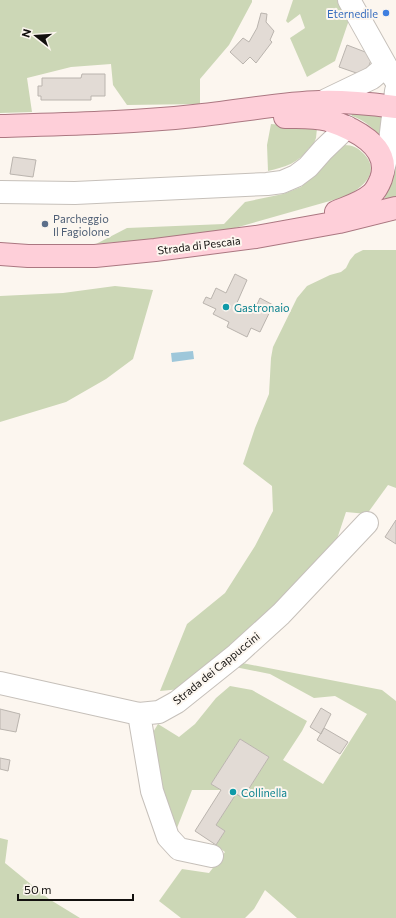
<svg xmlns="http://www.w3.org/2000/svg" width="396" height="918" viewBox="0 0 396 918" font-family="Commissioner,sans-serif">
	<rect width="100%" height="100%" fill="#fcf6ef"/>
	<path fill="#ccd7b6" d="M0 0H252V2L229 45 200 79V104L127 105 113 85 111 64 71 67 27 78 32 112 0 113Z
		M293 0H337L349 20 335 61 307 77 290 38 305 28 300 14 288 23 286 21Z
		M351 113 386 115 381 140C374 128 366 121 352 116Z
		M271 124 317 128 316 138 312 148H309C299 163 285 167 268 171L267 145Z
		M396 142V199L389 200 385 198V191Z
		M344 145C353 145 358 148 364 154 382 173 361 189 344 197L235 228 175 237 96 244 127 228 224 224 245 202 283 194 301 187 313 176 339 147Z
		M363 250H396V488L388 485 367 514 346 512 337 539 280 605 181 689 160 691 187 624 225 593 255 546 273 511 272 486 243 464 255 428 269 394 271 358 273 347 297 298 307 286 330 275 341 272 346 268 350 260 355 254Z
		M115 286 153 290 133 359 106 379 66 402 0 422V296L63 293Z
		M237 662 382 690 396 701V918H297L265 890 254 909 245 918H181L159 901 182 869 209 873 225 852 216 845 225 831 216 825 236 794 243 798 269 757 240 739 211 784 221 790H192L175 833 160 796 149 739 158 724 179 737 195 724 216 698 230 686 252 690 307 721 302 731 283 760 323 784 367 714 335 696 314 698 270 674 235 667Z
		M0 838 8 840 5 863 49 899 80 918H0Z"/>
	<path fill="#9ec7da" d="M193 351 194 359 172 362 171 353Z"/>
	<path fill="#e2dbd5" stroke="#bab4ae" d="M261 13 267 14 266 22 274 31 270 40 272 42 256 63 250 57 243 64 230 52 243 38 249 42 257 28Z
		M347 45 373 55 365 76 339 67Z
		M82 74H105V96H91V100H41V96H38V86H42V78H81Z
		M13 157 36 160 33 177 10 174Z
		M235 274 247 280 236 305 253 313 260 298 273 305 260 332 251 328 247 337 227 327 229 322 213 314 216 309 203 303 206 297 211 299 216 288 226 293Z
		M396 520V544L385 537Z
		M321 708 331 714 321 734 310 727Z
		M0 709 20 714 16 732 0 729Z
		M324 728 348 742 340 754 317 740Z
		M240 739 269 757 243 798 236 794 216 825 225 831 216 845 195 831 221 790 211 784Z
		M0 758 10 760 8 771 0 769Z"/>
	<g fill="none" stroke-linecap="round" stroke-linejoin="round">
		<defs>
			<path id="minor" d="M349 0 386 66 396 81
				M322 102 372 78 386 66
				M383 171 390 141 396 91
				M0 192 75 193 267 184 282 182 296 176 308 167 323 150 347 127
				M0 683 139 714 159 712 177 702 237 654 281 614 367 523
				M139 714 152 791 168 837 179 849 212 856"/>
			<path id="major" d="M285 117C299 117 314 116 328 120 352 128 393 146 381 179 379 184 376 190 372 194 362 203 348 207 336 212
				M0 126C65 124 129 123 194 116 236 112 278 103 320 102 345 101 371 104 396 107
				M0 254 28 256H95L155 250 256 237 339 222 396 208"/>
		</defs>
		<use href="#minor" stroke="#c6c0ba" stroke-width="24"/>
		<use href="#major" stroke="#ab7781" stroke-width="24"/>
		<use href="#minor" stroke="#fff" stroke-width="22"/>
		<use href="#major" stroke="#fecfd9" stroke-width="22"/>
	</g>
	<circle fill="#3f7fe0" stroke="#fcf6ef" stroke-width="1.5" cx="386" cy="13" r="4"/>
	<circle fill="#5c6f8a" stroke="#fcf6ef" stroke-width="1.5" cx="45" cy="224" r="4"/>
	<g fill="#0f9aa8" stroke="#fcf6ef" stroke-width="1.5">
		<circle cx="226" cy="307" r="4"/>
		<circle cx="233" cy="792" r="4"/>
	</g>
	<g text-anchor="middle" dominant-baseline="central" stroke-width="4" stroke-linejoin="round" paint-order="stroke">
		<g font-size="11" fill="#366cbe" stroke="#fcf6ef" text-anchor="end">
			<text x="378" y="13">Eternedile</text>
		</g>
		<g font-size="11" fill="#4e5e75" stroke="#fcf6ef" text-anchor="start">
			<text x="53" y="218">Parcheggio<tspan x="53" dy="13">Il Fagiolone</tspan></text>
		</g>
		<g font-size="11" fill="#12100e" stroke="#fcf6ef">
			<text transform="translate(199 245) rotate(-7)">Strada di Pescaia</text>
			<text transform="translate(216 668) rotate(-39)">Strada dei Cappuccini</text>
		</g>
		<g font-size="11" fill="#0d838f" stroke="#fcf6ef" text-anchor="start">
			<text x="234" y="307">Gastronaio</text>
			<text x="241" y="792">Collinella</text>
		</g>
	</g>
	<g transform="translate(36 36) rotate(287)" stroke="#fcf6ef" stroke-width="3" paint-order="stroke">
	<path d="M0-3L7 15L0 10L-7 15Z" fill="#12100e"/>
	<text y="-6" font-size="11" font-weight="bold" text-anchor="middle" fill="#12100e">N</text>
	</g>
	<path d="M18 894v6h115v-6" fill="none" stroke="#12100e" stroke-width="2"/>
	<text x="24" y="894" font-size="12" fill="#12100e" stroke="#fcf6ef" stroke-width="3" paint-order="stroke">50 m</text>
</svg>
